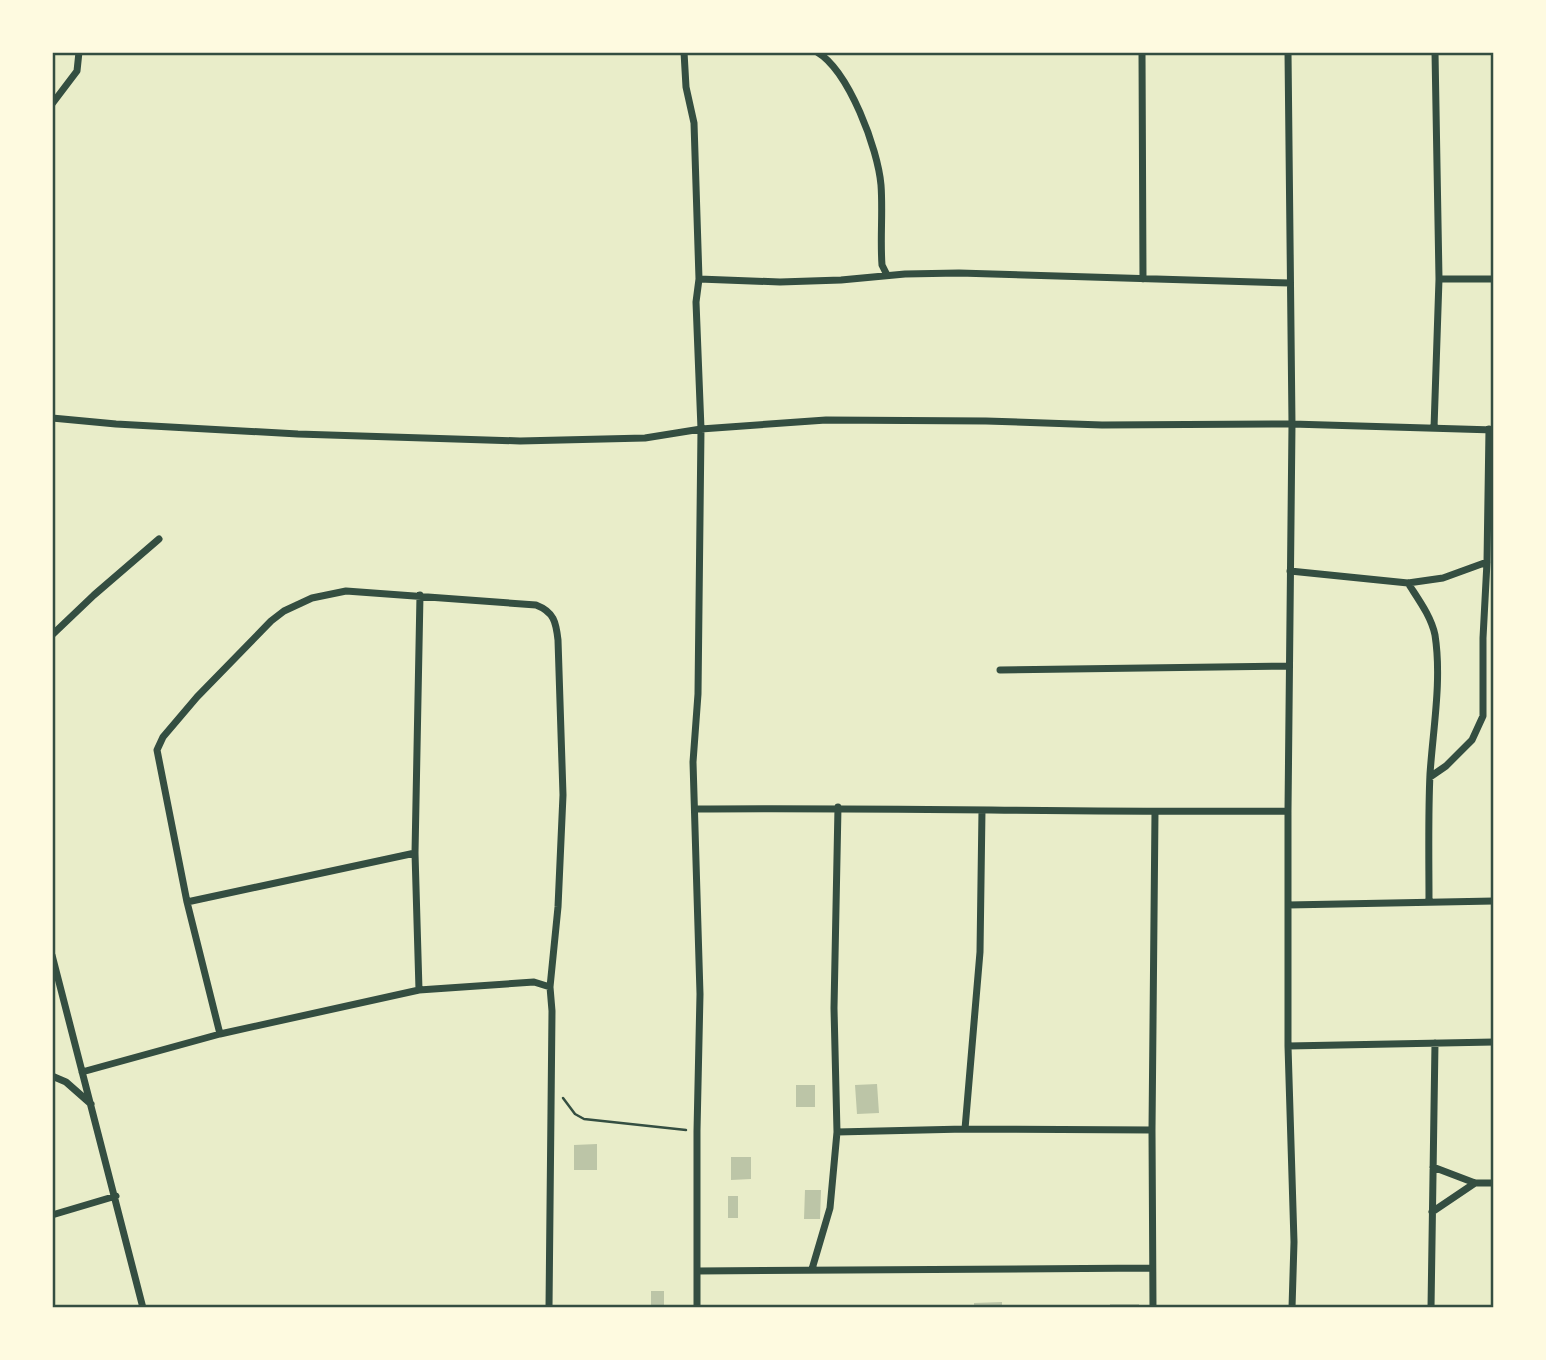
<svg xmlns="http://www.w3.org/2000/svg" width="1546" height="1360" viewBox="0 0 1546 1360" font-family="Cabin,sans-serif">
	<rect width="100%" height="100%" fill="#e9edc9"/>
	<path fill="#bcc5a7" d="M877 1084 879 1113 857 1114 855 1085Z
		M796 1085H815V1107H796Z
		M597 1144V1170H574V1145Z
		M731 1157H751V1179L731 1180Z
		M805 1190H821L820 1219H804Z
		M728 1196H738V1218H728Z
		M651 1291H664V1308H651Z
		M1002 1302V1308H974V1303Z
		M1110 1304H1139V1308H1110Z"/>
	<g fill="none" stroke-linecap="round" stroke-linejoin="round">
		<path stroke="#344e41" stroke-width="2.5" d="M563 1098 575 1114 584 1119 686 1130"/>
		<path stroke="#344e41" stroke-width="7" d="M684 52 686 87 694 123 699 279 696 302 701 429 698 694 693 762 700 994 697 1131V1308
			M817 52C849 71 878 149 881 185 883 212 880 239 882 265L887 275
			M1142 52 1143 279
			M1288 52 1292 424 1288 811V1046L1294 1242 1292 1308
			M52 104 77 71 79 52
			M699 279 780 282 841 280 905 274 959 273 1290 283
			M1439 279H1494
			M52 418 116 424 298 434 520 441 645 438 701 429 826 420 986 421 1102 425 1292 424 1494 430
			M1434 428 1439 279 1435 52
			M1290 571 1408 583 1443 578 1487 562
			M1408 583C1418 599 1431 616 1435 635 1442 680 1433 729 1430 774 1428 816 1429 860 1429 902
			M52 635 94 595 159 539
			M1000 670 1289 666
			M1430 777 1446 766 1472 740 1483 716V638L1487 562 1489 429
			M695 809C892 807 1090 813 1288 811
			M187 902 415 853
			M1288 905 1494 901
			M52 955 143 1308
			M419 990 415 853 420 595
			M220 1034 187 902 157 750 163 737 197 697 271 621 284 611 312 598 346 591 536 605C554 612 556 622 558 640L563 795 558 907 550 987
			M1288 1046 1494 1042
			M82 1072 220 1034 419 990 534 982 550 987 552 1011 549 1308
			M52 1076 66 1082 91 1104
			M965 1129 980 952 982 810
			M837 1132 965 1129 1152 1130
			M1433 1167 1475 1183H1494
			M1432 1212 1475 1183
			M52 1215 116 1196
			M812 1269 830 1208 837 1132 834 1008 838 807
			M697 1271 1152 1268
			M1153 1308 1152 1130 1155 812
			M1431 1308 1435 1043"/>
	</g>
	<rect width="1546" height="1360" fill="none" stroke="#fefae0" stroke-width="108"/>
	<rect x="54" y="54" width="1438" height="1252" fill="none" stroke="#344e41" stroke-width="2.5"/>
</svg>
